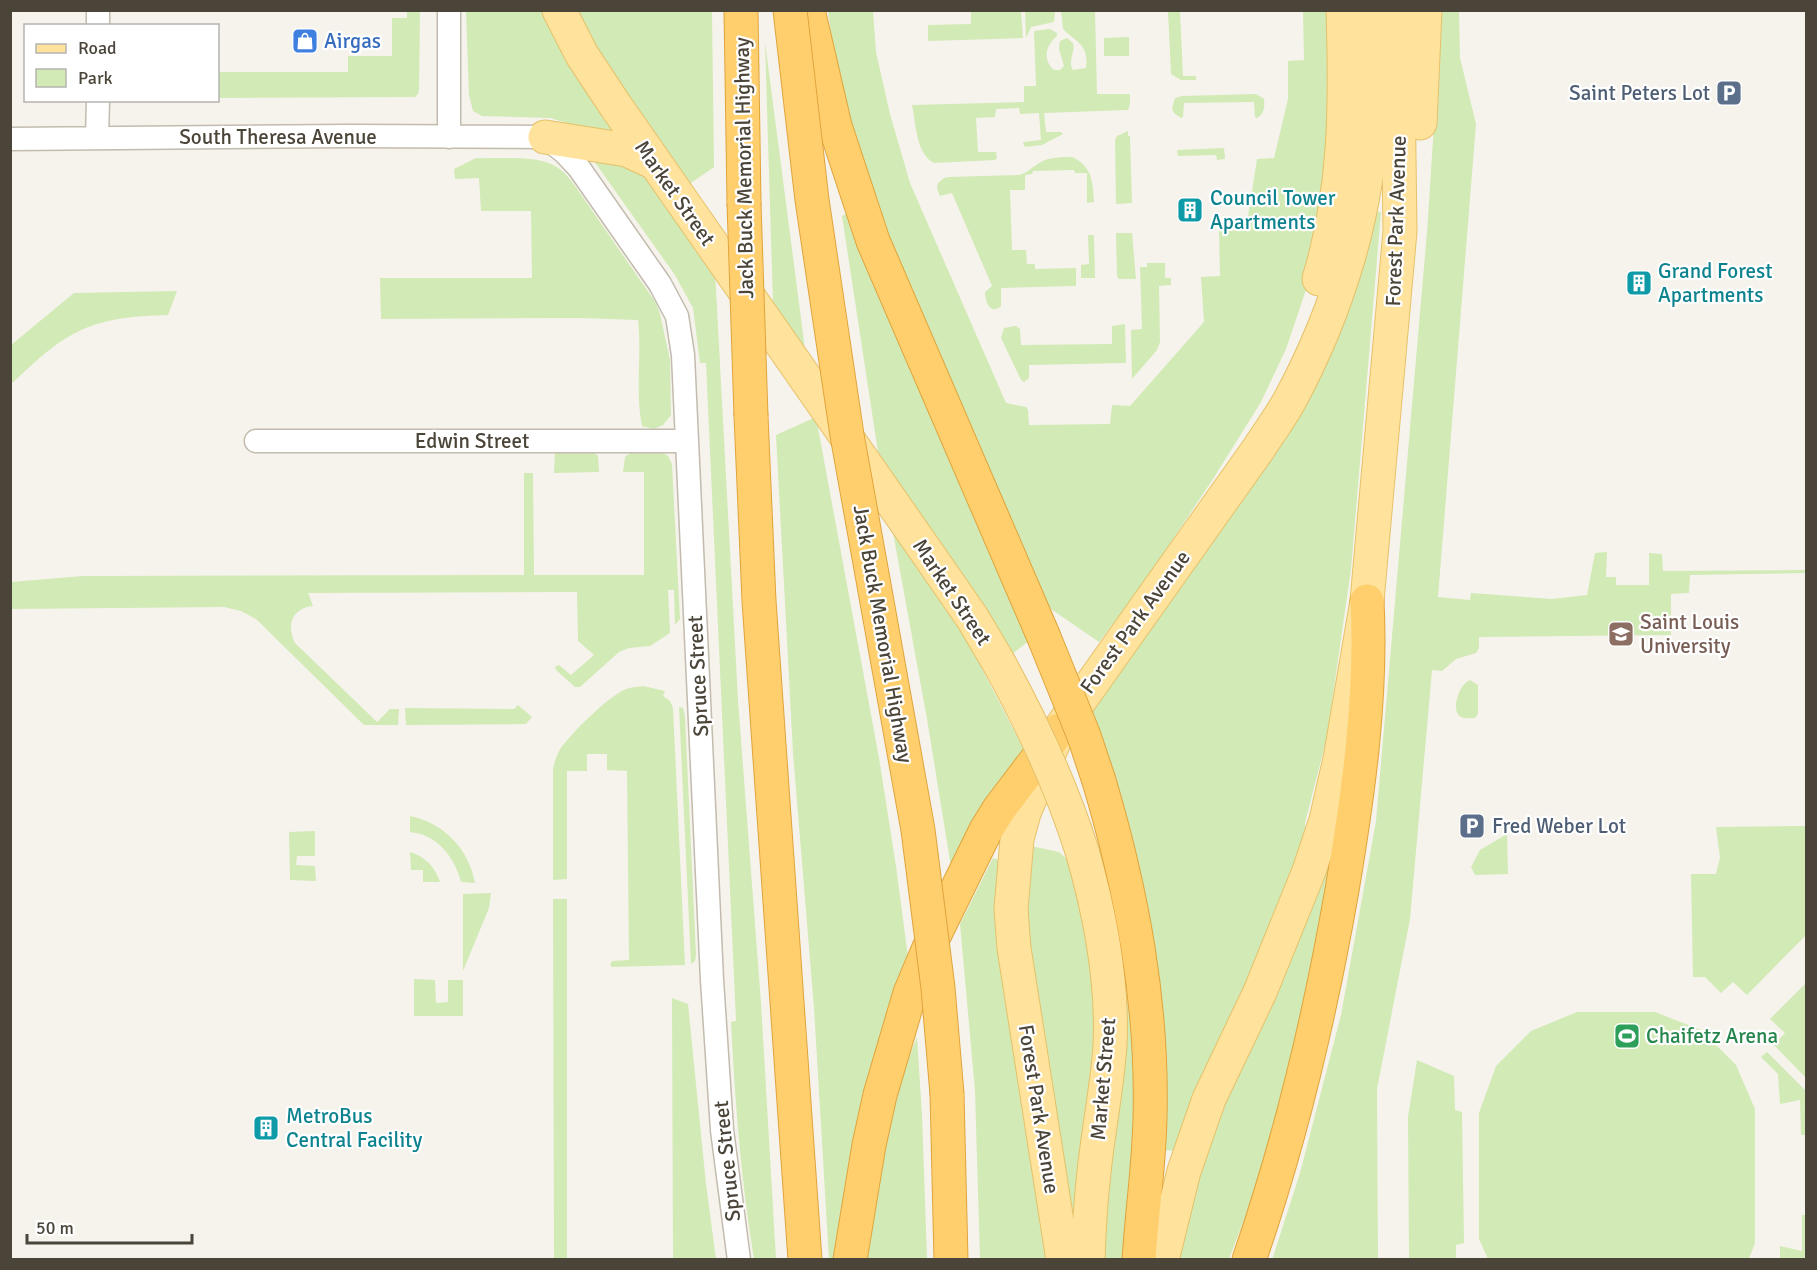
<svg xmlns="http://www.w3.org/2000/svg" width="1817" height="1270" viewBox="0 0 1817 1270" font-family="Signika,sans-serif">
	<rect width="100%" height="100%" fill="#f6f3ec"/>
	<path fill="#d2eab5" d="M1061 10 1095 11 1097 94H1130V104L1128 110 1044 113 1046 132H1061L1063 134 1042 145 1025 147 1023 143 1024 142 1041 140 1039 113 1020 114 1019 108 996 109 995 117 976 118 978 152H996L997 158 995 160 934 163C916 154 916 124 912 105L1024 102V86H1036L1034 31 1050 29 1057 33V36C1046 45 1042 59 1054 70H1060L1064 66 1059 49 1060 41 1067 38 1073 43C1076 53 1067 60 1073 70L1086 68C1089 44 1077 43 1063 29Z
		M407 11H420L419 89 418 94 415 97 218 98V72H348V56H392V18H407Z
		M466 11H547L617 131 583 132 570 124 550 118 482 116 473 111 469 95Z
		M571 11H712L714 167 685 187Z
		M828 11H873L876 52 890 114 910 183 1006 403 1026 407 1028 410 1029 425 1110 424 1112 405 1130 406 1204 322 1201 277 1220 276 1219 231 1246 230 1257 159 1274 158 1288 99V61L1304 60 1303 11H1330L1332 144 1311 275 1286 349 1261 402 1213 479 1139 590 1099 642 1045 605 871 202 836 72Z
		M971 11H1021L1023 38 928 41V25L971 24Z
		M1025 11H1055L1054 22 1031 27 1026 38Z
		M1168 11H1180L1183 76H1196V80H1181L1171 74Z
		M1435 11H1459L1460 58 1476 124 1438 597 1470 600 1471 593 1552 599 1587 595 1595 553 1607 552 1606 577H1616V585H1649V553L1662 554 1663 571 1806 570V573L1690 575 1689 593 1671 594V635L1479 637V648L1476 653 1456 659 1442 671 1432 670 1410 919 1377 1089 1378 1259 1272 1260 1300 1173 1341 1015 1376 821 1427 232 1436 94Z
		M1129 37V56H1104V38Z
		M765 42 805 349 773 303Z
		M1256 94 1264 99C1265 107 1264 114 1257 118L1255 117 1254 102 1184 103 1183 117 1181 118 1174 113 1172 108 1175 98 1182 96Z
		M1128 131V136H1130L1132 203 1116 204 1115 140 1117 136Z
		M1224 148 1225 159 1217 160 1216 155 1178 156 1177 150Z
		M597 157 643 172 715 271 738 700 761 1003 776 1259H754C741 1181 735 1102 731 1022L736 1021 706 363H700L693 308 675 275 596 164 595 160Z
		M1072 157C1092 166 1093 182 1094 202L1087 203V173H1075L1074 170 1033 171 1032 174 1025 175V190H1010L1012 250H1026L1027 264H1035V269L1076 268V286L1001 288V306C990 316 985 301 985 292L992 286 952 193 940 196 937 188 938 183 944 178 949 177 1019 175C1028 173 1033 166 1041 162 1050 157 1061 157 1072 157Z
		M476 158C498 159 537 155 555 166 563 170 569 178 575 186L656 303 660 314 670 360 671 415 663 425 654 429 642 426C635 393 642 354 638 320L579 318 381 319 380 278H532L531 211H481L479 178 455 179 454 169Z
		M1381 212 1351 569 1327 737 1305 823V844L1177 1151 1162 1150 1145 904 1138 861 1123 810 1090 710 1209 541 1372 213Z
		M846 214 1030 640 1011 655 984 609 878 452 842 216Z
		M1116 233H1132L1136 279H1119L1117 276Z
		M1088 235H1094L1095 278H1081V265L1089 264Z
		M1147 263H1165V278H1171V285L1159 286 1160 342 1157 350 1132 379 1131 330 1142 329 1140 267H1147Z
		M177 291 168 315C134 316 99 318 68 337 47 349 29 368 11 384V345L74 293Z
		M1125 324 1126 363 1029 365V378L1024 382 1021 380 1001 338 1004 328 1016 326 1020 329 1021 345 1112 344V326Z
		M816 417 879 758 896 866 909 965 841 1259H829L814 1008 793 753 776 435Z
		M561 449H591L598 456 599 472 554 473 555 454Z
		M660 451 668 456 672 464 680 619 675 625 674 590H668L670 633 650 646 629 648 619 652 580 687H575L556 670 555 667 559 665 571 675 594 655 578 641 577 592 308 593 313 606C292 608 286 625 295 643L377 722 390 709H399L398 725H364L256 619 241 611 224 607 11 609V582L83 576 524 575V473H533L534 575H644V472H623L625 457 632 452Z
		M892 527 965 636 1024 750 952 873 927 719Z
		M1470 680 1478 685V714L1475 718C1471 718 1464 719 1461 717 1450 711 1459 684 1470 680Z
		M643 686 665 691 663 696 670 701 673 708 685 965 612 967 610 965 612 961 629 960 627 771 607 770V754H587V771H567V879L553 880V769C554 763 556 757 559 751 568 736 612 692 629 688 633 687 639 687 643 686Z
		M518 705 532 717 526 724 406 725 405 708 514 709Z
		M679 707 683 708 685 716 696 955 695 961 691 964Z
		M1343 769 1321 935 1269 1153 1229 1259 1175 1260 1187 1197Z
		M410 816C444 823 469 849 475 883L461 882C455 858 437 834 410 832Z
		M1806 826V935L1747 995 1733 982 1721 993 1705 977H1693L1691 874H1716L1720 858 1716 827Z
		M315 831V856H297L296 865 315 866 316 881 290 880 289 832Z
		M1507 834 1508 874 1475 875 1471 867 1480 850Z
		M1026 845 1059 852 1070 862 1083 901 1098 1019 1076 1252 1025 959Z
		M1103 845 1116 894 1138 1072 1127 1259H1101L1097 846Z
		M410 852C426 857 435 867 440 882H423V870H411Z
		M993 858 1002 861 1053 1259H980L975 1091 960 924Z
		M491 893 489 908 463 971V894Z
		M553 899H567V1260L554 1259Z
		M414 979 435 980 436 1003 448 1002V980H463V1016H414Z
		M1806 983V1078L1774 1045 1785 1033 1770 1019Z
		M672 998 688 1004 706 1184 716 1259H673Z
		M1577 1012H1655L1701 1030 1736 1065 1755 1109V1243L1749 1259H1488L1479 1239V1113L1496 1066 1531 1031Z
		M917 1037 922 1115 927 1259 859 1260 898 1085Z
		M1767 1052 1806 1091V1135H1801L1800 1100 1780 1104 1778 1074 1761 1057Z
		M1417 1060 1454 1076 1455 1110 1462 1112 1464 1243 1456 1245V1259H1409L1408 1117Z
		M1802 1215H1806V1258L1780 1259V1246L1802 1251Z"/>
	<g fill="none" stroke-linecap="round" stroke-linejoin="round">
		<defs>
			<path id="street" d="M98 10V26
				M449 10V137
				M97 138 98 100
				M10 139 349 136 545 137 564 152 579 168 660 284 677 316 683 355 712 980 722 1130 739 1260
				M256 441H687"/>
			<path id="primary" d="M559 10 582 55 615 105 926 551 973 619 999 663
				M1420 123 1425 10
				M545 137 627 150 653 162
				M1319 279C1346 191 1346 102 1343 10
				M1082 851C1100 913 1113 980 1110 1045 1107 1091 1097 1136 1093 1182 1090 1208 1089 1234 1088 1260
				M1063 1260 1014 948 1011 909 1017 839 1024 813 1059 730 1259 448C1270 431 1282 415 1291 398 1338 310 1369 211 1372 111 1373 77 1372 44 1371 10
				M1162 1260 1184 1171 1209 1099 1260 992 1309 871 1326 820 1340 759 1367 601 1400 231 1397 10"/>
			<path id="highway" d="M741 10 744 203
				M808 10 835 126 873 241 1043 635
				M751 416 759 601 805 1260
				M1099 781C1132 892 1153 1003 1150 1118 1149 1166 1142 1212 1139 1260
				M947 1094 951 1260
				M850 1260 869 1145 880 1095 910 993 934 936 986 830 999 809 1059 730
				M1249 1260C1291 1139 1320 1016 1342 890 1358 795 1372 697 1367 601"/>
		</defs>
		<use href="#street" stroke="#c2bbae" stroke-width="25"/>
		<use href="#primary" stroke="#e6c16a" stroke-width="35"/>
		<use href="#highway" stroke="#e0a43c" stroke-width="35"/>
		<use href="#street" stroke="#fff" stroke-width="22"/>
		<use href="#primary" stroke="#ffe39c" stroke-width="33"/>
		<use href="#highway" stroke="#ffcf6e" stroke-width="33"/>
		<defs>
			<path id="primary-bridge" d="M999 663C1032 723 1061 785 1082 851"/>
			<path id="highway-bridge" d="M790 10 812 200 847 435 918 830 938 988 947 1094
				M744 203 751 416
				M1043 635 1084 736 1099 781"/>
		</defs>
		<use href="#primary-bridge" stroke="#e6c16a" stroke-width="35" stroke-linecap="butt"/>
		<use href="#highway-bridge" stroke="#e0a43c" stroke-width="35" stroke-linecap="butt"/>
		<use href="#primary-bridge" stroke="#ffe39c" stroke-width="33"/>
		<use href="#highway-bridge" stroke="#ffcf6e" stroke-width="33"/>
	</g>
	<defs>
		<symbol id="shop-square" viewBox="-11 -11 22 22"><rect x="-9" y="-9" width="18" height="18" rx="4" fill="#3f7fe0" stroke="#fff"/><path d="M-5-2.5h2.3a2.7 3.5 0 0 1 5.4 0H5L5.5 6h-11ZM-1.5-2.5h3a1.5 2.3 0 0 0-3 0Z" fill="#fff"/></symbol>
		<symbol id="parking-square" viewBox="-11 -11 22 22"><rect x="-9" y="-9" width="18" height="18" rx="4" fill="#5c6f8a" stroke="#fff"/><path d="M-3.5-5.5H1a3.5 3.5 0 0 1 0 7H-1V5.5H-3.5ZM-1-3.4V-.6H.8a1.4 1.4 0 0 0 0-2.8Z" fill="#fff"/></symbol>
		<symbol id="building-square" viewBox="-11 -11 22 22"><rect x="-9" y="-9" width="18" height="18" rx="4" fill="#0f9aa8" stroke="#fff"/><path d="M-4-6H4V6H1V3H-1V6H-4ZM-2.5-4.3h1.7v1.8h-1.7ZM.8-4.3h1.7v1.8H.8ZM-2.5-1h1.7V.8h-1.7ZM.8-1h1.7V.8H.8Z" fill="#fff"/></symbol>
		<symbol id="university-square" viewBox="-11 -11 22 22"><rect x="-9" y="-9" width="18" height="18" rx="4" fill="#8d6e63" stroke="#fff"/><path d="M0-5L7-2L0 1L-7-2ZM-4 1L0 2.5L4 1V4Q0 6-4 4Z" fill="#fff"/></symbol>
		<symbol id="stadium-square" viewBox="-11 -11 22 22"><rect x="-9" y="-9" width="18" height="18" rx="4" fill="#2e9e5b" stroke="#fff"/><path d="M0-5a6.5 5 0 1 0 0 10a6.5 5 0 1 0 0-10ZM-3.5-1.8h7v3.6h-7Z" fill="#fff"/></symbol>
	</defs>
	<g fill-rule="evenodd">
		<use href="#shop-square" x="290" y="26" width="30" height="30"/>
		<use href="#parking-square" x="1714" y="78" width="30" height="30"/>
		<use href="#building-square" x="1175" y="195" width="30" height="30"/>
		<use href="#building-square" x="1624" y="268" width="30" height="30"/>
		<use href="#university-square" x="1606" y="619" width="30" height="30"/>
		<use href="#parking-square" x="1457" y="811" width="30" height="30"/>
		<use href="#stadium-square" x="1612" y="1021" width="30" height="30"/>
		<use href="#building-square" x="251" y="1113" width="30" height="30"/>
	</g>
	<g text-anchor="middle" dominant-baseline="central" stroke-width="4.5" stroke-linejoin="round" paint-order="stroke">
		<g font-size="21" fill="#366cbe" stroke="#fff" text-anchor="start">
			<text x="324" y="41">Airgas</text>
		</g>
		<g font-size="21" fill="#4e5e75" stroke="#fff" text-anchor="end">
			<text x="1710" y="93">Saint Peters Lot</text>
			<text x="1492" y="826" text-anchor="start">Fred Weber Lot</text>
		</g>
		<g font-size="21" fill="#4b4439" stroke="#fff">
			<text x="278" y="137">South Theresa Avenue</text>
			<text transform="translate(744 168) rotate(-91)">Jack Buck Memorial Highway</text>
			<text transform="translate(675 193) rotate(55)">Market Street</text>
			<text transform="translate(1396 221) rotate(-88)">Forest Park Avenue</text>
			<text x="472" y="441">Edwin Street</text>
			<text transform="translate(952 592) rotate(56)">Market Street</text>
			<text transform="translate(1135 622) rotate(-54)">Forest Park Avenue</text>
			<text transform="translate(883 634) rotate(80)">Jack Buck Memorial Highway</text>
			<text transform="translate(698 676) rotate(-93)">Spruce Street</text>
			<text transform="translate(1103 1079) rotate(-85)">Market Street</text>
			<text transform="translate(1039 1109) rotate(81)">Forest Park Avenue</text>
			<text transform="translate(727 1161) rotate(-96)">Spruce Street</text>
		</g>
		<g font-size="21" fill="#0d838f" stroke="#fff" text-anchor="start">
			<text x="1210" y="198">Council Tower<tspan x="1210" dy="24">Apartments</tspan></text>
			<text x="1658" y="271">Grand Forest<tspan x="1658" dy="24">Apartments</tspan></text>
			<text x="286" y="1116">MetroBus<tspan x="286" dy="24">Central Facility</tspan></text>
		</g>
		<g font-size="21" fill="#785e54" stroke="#fff" text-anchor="start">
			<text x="1640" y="622">Saint Louis<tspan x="1640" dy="24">University</tspan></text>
		</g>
		<g font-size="21" fill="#27864d" stroke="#fff" text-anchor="start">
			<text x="1646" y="1036">Chaifetz Arena</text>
		</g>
	</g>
	<rect width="1817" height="1270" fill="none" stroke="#4b4439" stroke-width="24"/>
	<rect x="24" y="24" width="195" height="78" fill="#ffffff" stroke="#b7b4b0" stroke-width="1.5"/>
	<rect x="36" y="44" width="30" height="9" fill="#ffe39c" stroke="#b7b4b0" stroke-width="1.5"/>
	<text x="78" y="54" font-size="18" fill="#4b4439">Road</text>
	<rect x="36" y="69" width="30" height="18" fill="#d2eab5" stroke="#b7b4b0" stroke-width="1.5"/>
	<text x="78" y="84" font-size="18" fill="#4b4439">Park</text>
	<path d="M27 1234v9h165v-9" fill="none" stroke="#4b4439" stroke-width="3"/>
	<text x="36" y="1234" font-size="18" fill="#4b4439" stroke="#ffffff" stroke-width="4.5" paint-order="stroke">50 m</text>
</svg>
